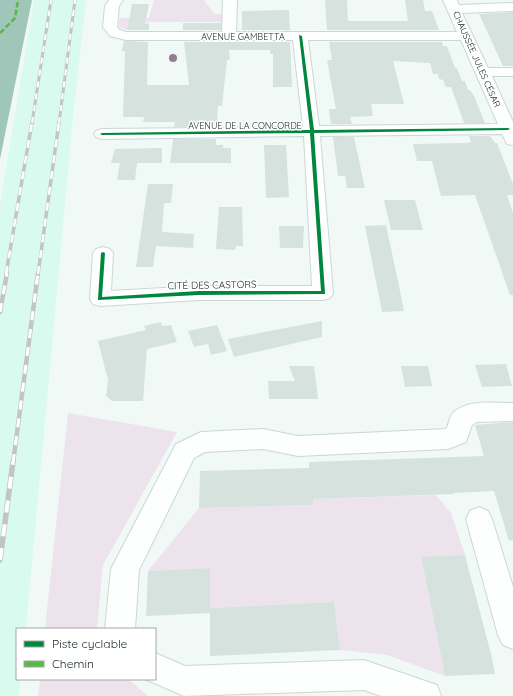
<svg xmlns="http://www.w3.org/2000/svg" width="513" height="696" viewBox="0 0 513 696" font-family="Quicksand,sans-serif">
	<rect width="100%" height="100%" fill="#f0f9f6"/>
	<path fill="#d9fbef" d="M34 0H86L73 116 26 629H17V679H20L19 696H0V205Z"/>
	<path fill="#ede3ed" d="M154 0H204L214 14H225L226 22H140L128 30 119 27V18H149Z
		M68 413 177 432 103 565 97 629H45Z
		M436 495 451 513 465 555 421 558 445 676 387 655 340 650 334 602 210 608 209 568 148 571 199 508 313 505V499Z
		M40 679H128L148 696H38Z"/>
	<path fill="#9fc6b8" d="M0 0H32L0 159Z"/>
	<path fill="#d6e2de" d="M325 0H347L348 21H408L405 0H423L425 11H432L439 30H327Z
		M132 4H149L145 24 149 23V30H127Z
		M289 10 290 30H242V11Z
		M513 12V66H503L479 14Z
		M183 23H221V30H183Z
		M124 41 148 42 147 85H189L184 42H290L292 87H273V54H270V50H229L230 60H227L222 106H218L217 126 174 127 175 122H143L144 117H123L125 51H122Z
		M329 42H442L443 46H447L455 68H457L462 81H465L468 90H470L474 96 485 123H464L451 87H446L443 80 439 79 438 74H433L430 63 393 61 404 104H371L373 116 350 117 352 124H331L329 109H336L327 60H332Z
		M469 136H490L495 143H497L513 184V195H507L513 213V295H510L475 195 441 196 432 161H417L413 144 466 143 471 142Z
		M333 137H354L365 188H347L345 176H338Z
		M173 139H216V145H223V148H231V163H170Z
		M264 145H286L289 197 266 198Z
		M162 148V163H135H137L135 180H117L120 163H111L115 149Z
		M148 184H173L171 203H164L162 232 194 234 193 248 156 246 153 267H136Z
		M384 200H415L423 230H391Z
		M219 207H242L243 246H236L235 250 216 249Z
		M386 225 398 281 404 311 382 312 365 226Z
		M279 226H304L303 248H280Z
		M322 321V337L234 357 228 339Z
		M161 322 162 326 171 325 177 342 147 349 143 401H112L106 396 108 380 98 341 146 330 144 326Z
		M217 325 227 351 211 355 208 344 194 347 188 331Z
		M506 364 512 386 482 387 475 365Z
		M289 366H314L318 399H269L268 381H295Z
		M401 366H428L432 386 405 387Z
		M513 422V540L509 541 494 491 453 493 454 494 313 499V505L199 508 200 471 309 468V462L484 456 475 425Z
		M465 555 492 658 495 674 445 676 421 557Z
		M210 568V608L334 602 340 650 210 656V613L146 616 148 571Z"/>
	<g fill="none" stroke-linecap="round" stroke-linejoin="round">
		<defs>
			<path id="minor" d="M109 0H123L119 6 117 27 120 30 126 32H222L223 0H237L236 32H457L443 0H457L459 5 513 3V11L462 13 488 68H513V76H492L513 122V145L507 144 502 134 320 136 333 293 330 298 323 300H199L100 306 93 304 90 299 93 253 96 249 103 247 110 249 113 253 111 291 199 286H312L304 136 102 139 96 137 94 134 96 131 102 129 303 127 293 40H126L110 36 103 27 105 6ZM308 40H461L498 124 319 126Z
				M513 403V421L477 422 472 425 466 442 448 449 298 456 263 449 205 452 194 458 139 570 135 629H105L111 569 176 444 201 432 263 429 298 436 446 429C449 425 449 416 454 412 468 399 495 403 513 403Z
				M479 507 488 511 492 519 513 587V649L503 645 498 635 466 519 470 511Z
				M155 653 185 666 364 660 437 685 441 696H381L364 690 184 696 145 679H155Z"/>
		</defs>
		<use href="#minor" stroke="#ccd7d3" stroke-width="2"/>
		<use href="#minor" fill="#fdfefe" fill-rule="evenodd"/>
		<defs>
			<path id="rail-far3" d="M32 123 51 0
				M59 123 75 0"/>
			<path id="rail-far2" d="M6 274 32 122
				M38 274 59 122"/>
			<path id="rail-far1" d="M0 312 7 273
				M13 463 38 273"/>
			<path id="rail" d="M0 560 13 462"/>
		</defs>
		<use href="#rail-far3" stroke="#c2c5c4" stroke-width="3"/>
		<use href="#rail-far2" stroke="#c2c5c4" stroke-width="3.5"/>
		<use href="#rail-far1" stroke="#c2c5c4" stroke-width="4.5"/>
		<use href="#rail" stroke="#c2c5c4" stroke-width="5.5"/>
		<use href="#rail-far3" stroke="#fff" stroke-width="2" stroke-dasharray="6" stroke-linecap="butt"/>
		<use href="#rail-far2" stroke="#fff" stroke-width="2.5" stroke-dasharray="8" stroke-linecap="butt"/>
		<use href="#rail-far1" stroke="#fff" stroke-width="3" stroke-dasharray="9" stroke-linecap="butt"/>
		<use href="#rail" stroke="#fff" stroke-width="4" stroke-dasharray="12" stroke-linecap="butt"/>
		<path stroke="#58b947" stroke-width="2.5" stroke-dasharray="5.5 2.5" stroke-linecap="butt" d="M0 33 15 18 18 0"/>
		<defs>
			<path id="cycleway" d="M299 35 302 36 314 130 508 128 510 129 508 130 314 133 325 293V294L199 295 98 300V299L101 253 103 252 105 253 102 297 199 291H321L310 133 102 135 100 134 102 133 310 130Z"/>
		</defs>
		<use href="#cycleway" stroke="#fff" stroke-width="3"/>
		<use href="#cycleway" fill="#00873e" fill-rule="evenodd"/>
	</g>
	<circle fill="#917c90" cx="173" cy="58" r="4"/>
	<g text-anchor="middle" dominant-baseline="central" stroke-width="3" stroke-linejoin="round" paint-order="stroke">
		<g font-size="9" fill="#162621" stroke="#fff">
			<text x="243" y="36">AVENUE GAMBETTA</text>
			<text transform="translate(477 59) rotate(66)">CHAUSSÉE JULES CÉSAR</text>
			<text x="245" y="125">AVENUE DE LA CONCORDE</text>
		</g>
		<g font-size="10" fill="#162621" stroke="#fff">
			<text transform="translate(212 285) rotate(-1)">CITÉ DES CASTORS</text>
		</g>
	</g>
	<rect x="16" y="628" width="140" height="52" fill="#ffffff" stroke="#a2a8a6"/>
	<rect x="24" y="641" width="20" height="6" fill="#00873e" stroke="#a2a8a6"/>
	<text x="52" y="648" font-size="12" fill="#162621">Piste cyclable</text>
	<rect x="24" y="661" width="20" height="6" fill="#58b947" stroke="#a2a8a6"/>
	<text x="52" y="668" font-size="12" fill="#162621">Chemin</text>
</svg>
